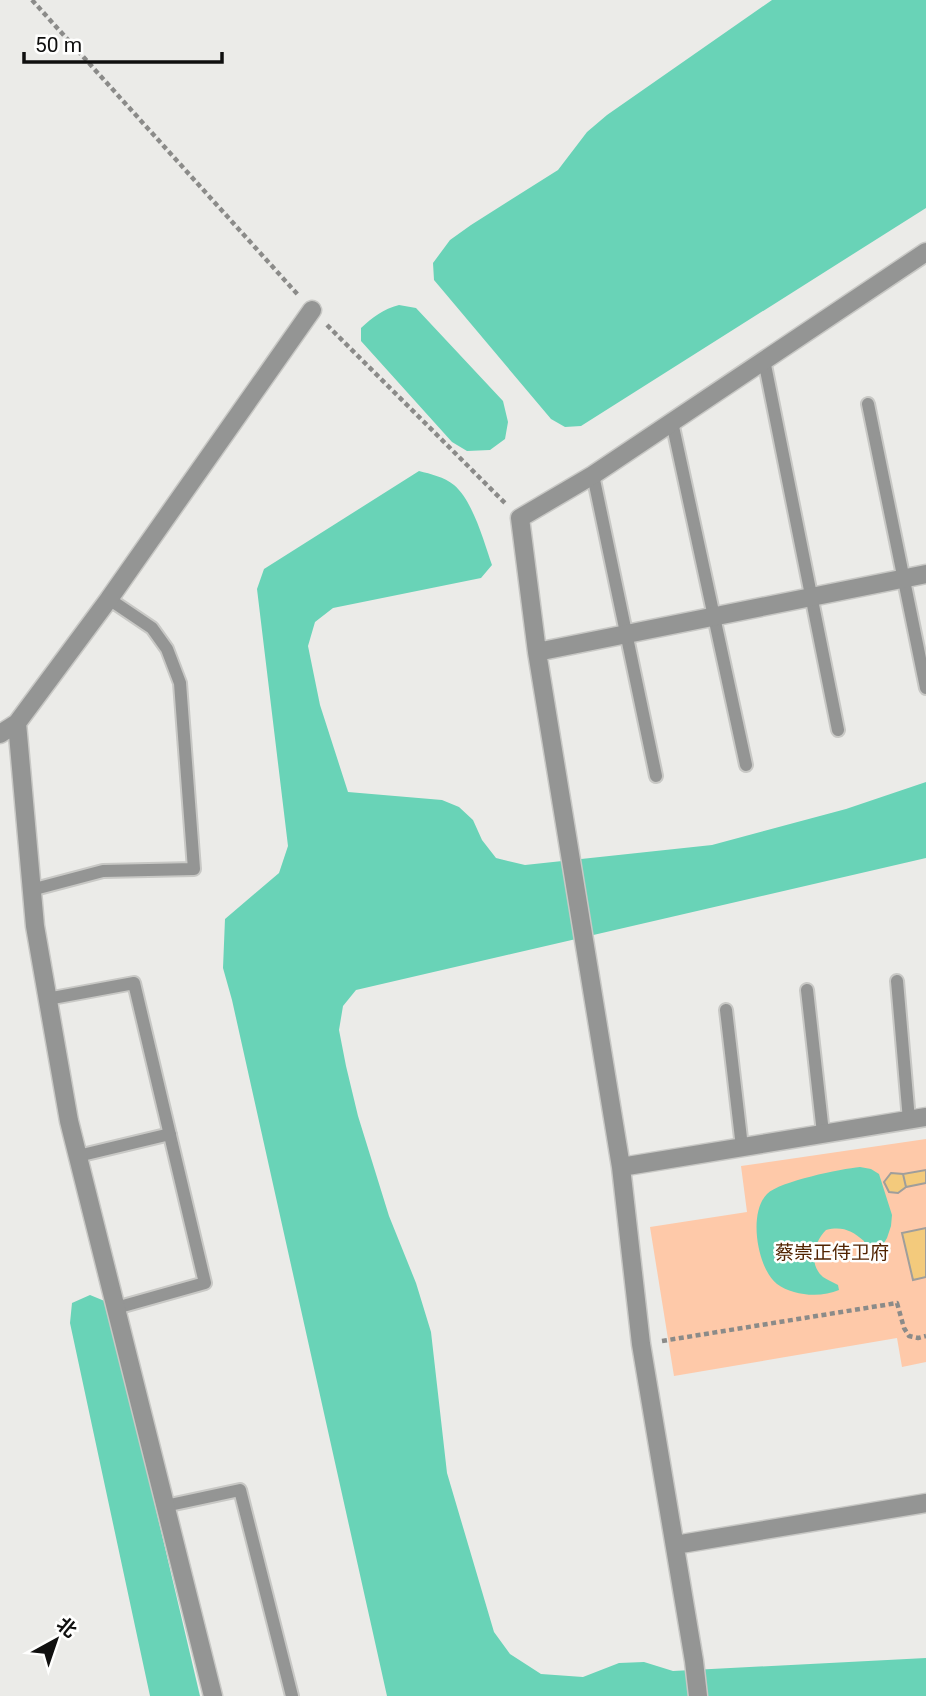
<svg xmlns="http://www.w3.org/2000/svg" width="926" height="1696" viewBox="0 0 926 1696" font-family="Roboto,'Noto Sans SC',sans-serif">
	<rect width="100%" height="100%" fill="#ebebe8"/>
	<path fill="#fec9a9" d="M926 1139V1362L902 1367 897 1338 674 1376 650 1227 747 1212 741 1166Z"/>
	<path fill="#69d3b7" d="M772 0H926V208L581 426 565 427 551 419 434 280 433 263 450 240 471 225 558 170 587 132 607 115Z
		M399 305 416 308 503 401 508 422 505 439 490 450 467 451 452 442 361 341V328C373 317 383 309 399 305Z
		M419 471C431 474 444 477 454 485 473 501 484 542 492 565L481 578 333 608 315 622 308 646 320 705 348 792 442 800 459 807 473 820 482 840 496 858 525 865 712 845 846 809 926 782V858L356 990 343 1006 339 1030 346 1066 358 1116 389 1216 416 1283 431 1332 447 1473 494 1632 510 1654 541 1674 583 1677 619 1663 644 1662 673 1671 926 1658V1696H387L232 1000 223 968 225 919 279 873 288 846 257 589 264 569Z
		M860 1167 871 1169 879 1174 892 1215 891 1226 887 1238 881 1248 867 1257 864 1241C852 1231 843 1226 826 1230 814 1242 808 1264 823 1277 827 1280 833 1282 838 1285L839 1290C821 1298 793 1296 777 1284 757 1268 748 1213 767 1194 780 1181 841 1169 860 1167Z
		M90 1295 107 1302 200 1696H150L70 1323 72 1303Z"/>
	<path fill="#f3ca7c" stroke="#9f9e9b" stroke-width="2" d="M926 1170V1183L906 1187 903 1174Z
		M891 1173 903 1174 906 1187 898 1193 889 1192 884 1182Z
		M926 1228V1277L913 1280 902 1233Z"/>
	<g fill="none" stroke-linecap="round" stroke-linejoin="round">
		<defs>
			<path id="lane" d="M764 360 838 730
				M868 404 926 688
				M672 422 746 765
				M593 475 656 776
				M31 890 103 871 194 869 180 683 167 649 152 628 109 599
				M897 981 909 1120
				M807 990 823 1133
				M47 999 134 983 205 1283 116 1308
				M726 1010 742 1147
				M78 1156 170 1134
				M165 1506 240 1490 292 1696"/>
			<path id="street" d="M537 652 926 574
				M17 723 35 926 69 1121 213 1696
				M0 734 17 723 109 599 312 310
				M621 1167 926 1117
				M675 1545 926 1503
				M698 1696 694 1661 641 1344 621 1167 537 652 520 518 593 475 926 252"/>
		</defs>
		<use href="#lane" stroke="#c8c8c5" stroke-width="16"/>
		<use href="#street" stroke="#c8c8c5" stroke-width="21"/>
		<path stroke="#8b8b89" stroke-width="4.5" stroke-dasharray="5 3.5" stroke-linecap="butt" d="M32 0 299 296
			M327 325 506 504
			M662 1341 897 1303 904 1328 909 1336 918 1338 926 1336"/>
		<use href="#lane" stroke="#949594" stroke-width="12"/>
		<use href="#street" stroke="#949594" stroke-width="18"/>
	</g>
	<g text-anchor="middle" dominant-baseline="central" stroke-width="5" stroke-linejoin="round" paint-order="stroke">
		<g font-size="19" fill="#512300" stroke="#fffffe">
			<text x="832" y="1252">蔡崇正侍卫府</text>
		</g>
	</g>
	<g transform="translate(56 1640) rotate(40)" stroke="#fffffe" stroke-width="5" paint-order="stroke">
	<path d="M0-5L12 26L0 18L-12 26Z" fill="#10100f"/>
	<text y="-10" font-size="19" font-weight="bold" text-anchor="middle" fill="#10100f">北</text>
	</g>
	<path d="M24 52v10h198v-10" fill="none" stroke="#10100f" stroke-width="3.5"/>
	<text x="35" y="52" font-size="21" fill="#10100f" stroke="#fffffe" stroke-width="5" paint-order="stroke">50 m</text>
</svg>
